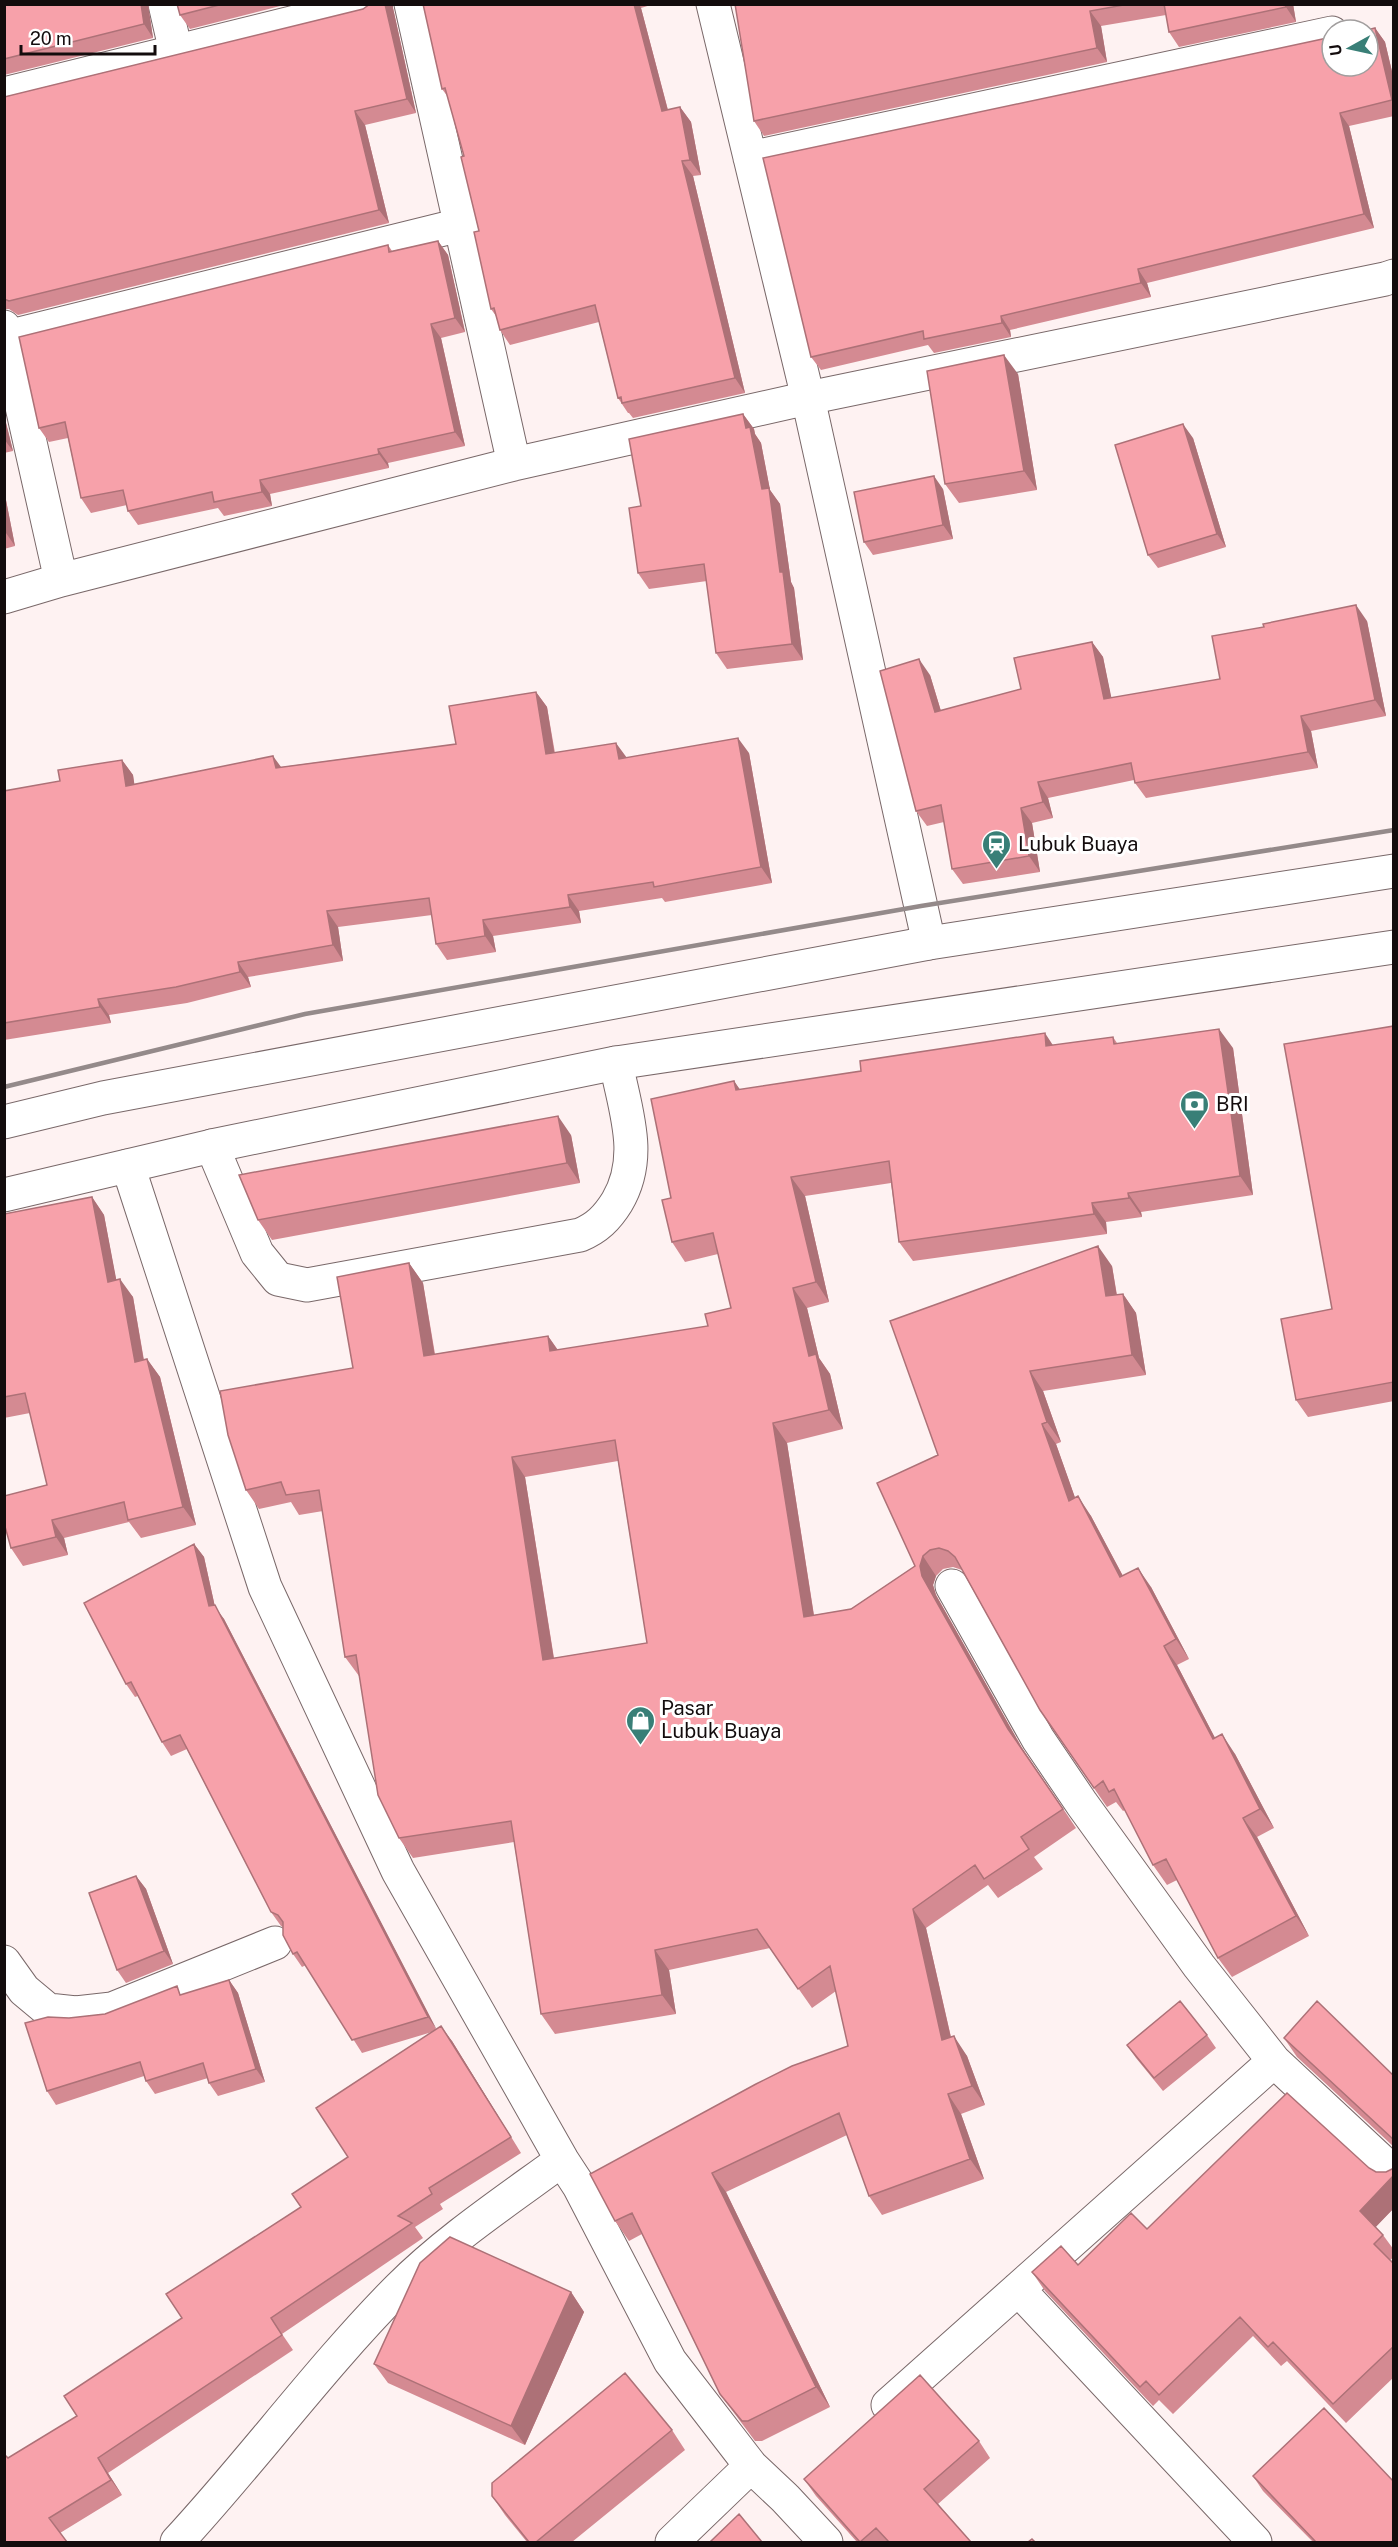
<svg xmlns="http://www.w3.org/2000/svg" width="1398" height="2547" viewBox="0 0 1398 2547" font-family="'Public Sans',sans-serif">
	<rect width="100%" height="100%" fill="#fef2f2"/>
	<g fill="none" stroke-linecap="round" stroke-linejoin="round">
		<defs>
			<path id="minor" d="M165 4 176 52
				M411 4 514 464
				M713 4 808 398 929 943
				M4 94 368 4
				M750 158 1332 33
				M4 327 61 580
				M7 337 460 225
				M4 597 61 580 514 464 808 398 1385 279 1394 276
				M212 1146 257 1253 278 1279 307 1285 580 1235C597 1228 607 1218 617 1202 644 1157 625 1110 616 1063
				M128 1166 265 1587 398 1871 562 2160 579 2186 670 2361 751 2466 785 2498 826 2542
				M952 1586 1038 1739 1082 1804 1199 1966 1274 2061 1394 2173
				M4 1962 24 1990 48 2010 76 2013 112 2009 275 1943
				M1018 2289 1255 2542
				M888 2405 1274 2061
				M177 2542C253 2460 319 2369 398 2289 447 2240 506 2201 562 2160
				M672 2542 751 2466"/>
			<path id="highway" d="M4 1122 103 1098 929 943 1394 871
				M4 1195 212 1146 616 1063 1394 947"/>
		</defs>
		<use href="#minor" stroke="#796869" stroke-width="35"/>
		<use href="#highway" stroke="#796869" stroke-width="35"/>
		<use href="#minor" stroke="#fff" stroke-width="33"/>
		<use href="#highway" stroke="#fff" stroke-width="33"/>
		<path stroke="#948a8a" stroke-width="4.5" d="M4 1087 305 1014 921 906 1394 830"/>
	</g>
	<path fill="#d48a92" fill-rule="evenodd" d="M4 4H148L153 38 4 75Z
		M177 4H288L190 29 180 15Z
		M370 4H393V8L416 113 365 125 389 223 18 315 9 309H4V97L363 9Z
		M423 4H654L641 8 668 110 680 107 691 122 701 175 693 176 745 393 633 418 629 413H628L618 398 599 322 510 345 500 330 496 316 491 309 479 231 464 156 448 97 442 89Z
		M735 4H1293L1296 22 1179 47 1169 32 1166 15 1101 26 1107 62 764 136 754 121Z
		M1375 28 1385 42 1394 80V116L1349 126 1374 228 1147 283 1151 297 1010 330 1011 337 934 353 928 345 821 370 811 357Z
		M438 241 448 255 465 332 441 338 465 446 388 463 389 468 270 494 272 506 224 516 218 508 138 525 128 511 127 505 91 513 81 498 68 438 49 442 39 428 388 245 392 251Z
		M1018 374 1037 490 959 503 945 484Z
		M743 414 754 429 755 434 761 443 770 490 780 504 791 582 794 588 803 660 727 669 716 653 707 581 649 589 638 573 641 506Z
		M4 415 13 451 4 453Z
		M1193 438 1226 547 1158 568 1148 555Z
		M943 489 953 539 873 555 864 542Z
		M4 490 15 546 4 549Z
		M1367 621 1386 716 1311 731 1318 768 1146 798 1135 783 1134 780 1048 798 1053 818 1032 823 1040 872 963 884 952 869 944 822 927 826 916 811 930 675 941 711 1021 689 1092 642 1103 657 1111 698 1220 679Z
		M536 692 547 707 555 753 627 758 749 753 772 883 665 902 662 898 579 911 581 923 493 936 496 952 447 960 436 944 432 915 338 927 343 961 248 977 251 987 187 1003 109 1015 111 1023 4 1040V791L60 781 122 760 133 775 134 784 281 767 456 744Z
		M1394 1026V1401L1308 1417 1296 1400 1332 1309Z
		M1113 1037 1117 1043 1233 1048 1253 1195 1141 1212 1142 1217 1106 1222 1107 1234 913 1261 899 1242 891 1183 805 1196 829 1302 807 1308 819 1358 830 1374 843 1429 787 1443 814 1615 851 1609 915 1566 938 1455 1112 1266 1117 1295 1123 1294 1136 1313 1146 1375 1043 1391 1061 1442 1056 1444 1075 1498 1091 1516 1123 1576 1151 1587 1189 1659 1177 1665 1215 1738 1235 1754 1274 1828 1257 1837 1309 1936 1232 1977 1218 1958 1177 1880 1167 1885 1153 1865 1125 1810 1123 1811 1116 1802 1107 1807 1040 1710 962 1570 953 1567 943 1569 936 1576 933 1585 936 1595 1022 1748 1076 1828 1034 1857 1043 1869 998 1898 988 1885 926 1928 951 2037 967 2056 985 2105 961 2114 984 2179 882 2215 869 2196 847 2135 726 2192 830 2407 762 2441H755L720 2394 642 2234 629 2241 615 2221 848 2046 836 1991 812 2008 770 1948 669 1970 676 2014 555 2034 541 2014 514 1842 413 1858 399 1838 359 1676 345 1657 323 1511 299 1515 291 1502 259 1509 246 1490 353 1368 409 1263 423 1283 435 1354 548 1336 558 1350 708 1326 731 1308 718 1254 685 1262 672 1242 671 1198 734 1081 740 1090ZM618 1461 647 1643 554 1658 525 1477Z
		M571 1135 580 1183 272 1240 258 1220Z
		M92 1197 104 1215 116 1280 133 1297 144 1360 147 1359 160 1377 196 1525 141 1538 129 1522 64 1538 68 1555 23 1566 11 1548 47 1485 30 1413 4 1418V1214Z
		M194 1544 204 1557 215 1607 224 1619 436 2029 452 2041 521 2153 440 2204 443 2209 415 2227 423 2238 282 2334 293 2350 108 2473 122 2495 60 2533 8 2458 77 2416 301 2207 348 2157 432 2032 362 2053 306 1965 302 1967 293 1954 283 1927 281 1926 271 1912 187 1749 171 1756 162 1742 138 1696 135 1697 126 1684Z
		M136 1876 146 1889 173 1964 126 1983 117 1970Z
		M229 1980 238 1993 265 2082 218 2096 209 2083 208 2078 155 2094 146 2081 144 2076 56 2105 47 2091 69 2018 105 2014 183 1995Z
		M1207 2035 1216 2048 1163 2091 1136 2058 1127 2045Z
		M1284 2038 1394 2076V2147L1297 2057Z
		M1369 2168 1376 2172H1386L1394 2168V2208L1375 2227 1383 2235 1394 2250V2257L1390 2260 1394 2264V2377L1346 2423 1287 2361 1281 2366 1253 2336 1173 2414 1159 2400 1153 2406 1045 2291 1032 2272 1078 2265 1147 2229Z
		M571 2292 584 2312 525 2445 388 2383 374 2364Z
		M672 2430 685 2450 572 2542H527L505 2515 492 2496Z
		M979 2441 990 2458 938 2504 971 2542H857L816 2496 804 2479Z
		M1253 2476 1394 2542H1313L1263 2491Z"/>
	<path fill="#ad7177" d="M141 4H148L153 38 144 24Z
		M385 4H393V8L416 113 407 99Z
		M634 4H639L641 8 672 126 662 111Z
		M1285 4H1293L1296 22 1286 7Z
		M1090 11 1101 26 1107 62 1097 48Z
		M1375 28 1385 42 1394 80V102L1392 100Z
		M680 107 691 122 701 175 690 160Z
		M355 111 365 125 389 223 379 210Z
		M1340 113 1349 126 1374 228 1364 214Z
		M682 161 693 176 745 393 735 378Z
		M438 241 448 255 465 332 455 318Z
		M1138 269 1147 283 1151 297 1141 283Z
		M1001 316 1010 330 1011 337 1002 323Z
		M431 324 441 338 465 446 455 432Z
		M1004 355 1018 374 1037 490 1024 471Z
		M743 414 754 429 755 434 761 443 770 490 780 504 791 582 794 588 803 660 792 644 780 572 762 489Z
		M4 415 13 451 4 439Z
		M1183 424 1193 438 1226 547 1217 534Z
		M378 449 388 463 389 468 379 454Z
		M934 476 943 489 953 539 943 525Z
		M260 480 270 494 272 506 262 492Z
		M4 490 15 546 6 533 4 526Z
		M1356 605 1367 621 1386 716 1375 700Z
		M1092 642 1103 657 1115 715 1104 699Z
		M919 659 930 675 946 728 935 712Z
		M536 692 547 707 557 770 546 754Z
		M1301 716 1311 731 1318 768 1308 752Z
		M738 738 749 753 772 883 761 867Z
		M616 743 627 758 619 759Z
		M273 756 284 771 276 768Z
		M122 760 133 775 137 801 126 786Z
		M1038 782 1048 798 1053 818 1043 802Z
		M1021 808 1032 823 1040 872 1029 856Z
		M568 895 579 911 581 923 570 907Z
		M327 911 338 927 343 961 333 945Z
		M483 920 493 936 496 952 485 936Z
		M238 962 248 977 251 987 240 972Z
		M98 999 109 1015 111 1023 100 1007Z
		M1219 1029 1233 1048 1253 1195 1240 1176Z
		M1045 1033 1058 1053 1046 1046Z
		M734 1081 748 1101 736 1090Z
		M558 1116 571 1135 580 1183 567 1163Z
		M791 1177 805 1196 829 1302 816 1282Z
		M1128 1193 1141 1212 1142 1217 1129 1198Z
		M92 1197 104 1215 120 1299 108 1282Z
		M1092 1203 1106 1222 1107 1234 1094 1214Z
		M1098 1246 1112 1266 1120 1316 1106 1296Z
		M409 1263 423 1283 438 1376 424 1356Z
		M120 1279 133 1297 147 1380 135 1362Z
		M793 1288 807 1308 819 1358 830 1374 843 1429 829 1410 809 1356Z
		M1123 1294 1136 1313 1146 1375 1132 1355Z
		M548 1336 561 1355 550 1351Z
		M147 1359 160 1377 196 1525 183 1507Z
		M1030 1371 1043 1391 1061 1442 1047 1422Z
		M773 1423 787 1443 817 1636 804 1617Z
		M1042 1424 1056 1444 1083 1520 1069 1501Z
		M512 1457 525 1477 557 1679 543 1660Z
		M1078 1496 1091 1516 1134 1597 1120 1577Z
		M52 1520 64 1538 68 1555 56 1537Z
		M194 1544 204 1557 215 1607 224 1619 437 2030 428 2017 209 1606Z
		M923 1556 936 1576 933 1585 936 1595 1022 1748 1076 1828 1008 1729 922 1576 920 1566Z
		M1138 1568 1151 1587 1189 1659 1176 1639Z
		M1164 1646 1177 1665 1226 1759 1213 1739Z
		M1222 1734 1235 1754 1274 1828 1260 1809Z
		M1243 1818 1257 1837 1309 1936 1296 1916Z
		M136 1876 146 1889 173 1964 164 1951Z
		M913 1909 926 1928 956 2060 942 2040Z
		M655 1950 669 1970 676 2014 662 1995Z
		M229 1980 238 1993 265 2082 256 2069Z
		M441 2026 452 2041 521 2153 511 2137Z
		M954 2036 967 2056 985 2105 972 2086Z
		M948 2094 961 2114 984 2179 970 2159Z
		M712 2173 726 2192 830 2407 816 2387Z
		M1394 2175V2208L1373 2230 1360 2211Z
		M571 2292 584 2312 525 2445 511 2426Z
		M98 2458 108 2473 122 2495 111 2480Z"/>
	<path fill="#f7a1aa" stroke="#ad7177" stroke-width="1.5" fill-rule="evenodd" d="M4 4H141L144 24 4 59Z
		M177 4H223L180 15Z
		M370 4H385L407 99 355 111 379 210 9 301 4 299V97L363 9Z
		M423 4H634L662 111 680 107 690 160 682 161 735 378 622 403 621 397 618 398 595 305 500 330 494 308 491 309 474 232 479 231 461 157 464 156 445 88 442 89Z
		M735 4H1129L1090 11 1097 48 754 121Z
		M1164 4H1285L1286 7 1169 32Z
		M1375 28 1392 100 1340 113 1364 214 1138 269 1141 283 1001 316 1002 323 924 339 923 331 811 357 763 158 1332 37V66H1368V30H1367Z
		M438 241 455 318 431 324 455 432 378 449 379 454 260 480 262 492 214 502 212 492 128 511 123 490 81 498 65 422 39 428 19 337 388 245 389 252Z
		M1004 355 1024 471 945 484 927 371Z
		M743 414 746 428 750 427 762 489 769 488 780 572H783L792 644 716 653 704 564 638 573 629 508 641 506 629 439Z
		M1183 424 1217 534 1148 555 1115 445Z
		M934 476 943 525 864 542 854 492Z
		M1356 605 1375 700 1301 716 1308 752 1135 783 1131 763 1038 782 1043 802 1021 808 1029 856 952 869 941 805 916 811 880 671 919 659 935 712 1021 689 1014 658 1092 642 1104 699 1220 679 1212 636 1264 627 1263 624Z
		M536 692 546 754 616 743 619 759 738 738 761 867 654 887 653 882 568 895 570 907 483 920 485 936 436 944 429 898 327 911 333 945 238 962 240 972 176 987 98 999 100 1007 4 1023V791L60 781 58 770 122 760 126 786 273 756 276 768 456 744 449 706Z
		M1394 1026V1382L1296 1400 1281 1319 1332 1309 1284 1044Z
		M1219 1029 1240 1176 1128 1193 1129 1198 1092 1203 1094 1214 899 1242 889 1161 791 1177 816 1282 793 1288 809 1356 816 1354 829 1410 773 1423 804 1617 851 1609 915 1566 877 1483 938 1455 890 1321 1098 1246 1106 1296 1123 1294 1132 1355 1030 1371 1047 1422 1042 1424 1069 1501 1078 1496 1120 1577 1138 1568 1176 1639 1164 1646 1213 1739 1222 1734 1260 1809 1243 1818 1296 1916 1218 1958 1166 1859 1153 1865 1114 1789 1109 1792 1103 1781 1094 1788 1040 1710 955 1557 948 1551 939 1548 930 1550 923 1556 920 1566 922 1576 1008 1729 1063 1809 1021 1837 1029 1849 984 1879 975 1865 913 1909 942 2040 954 2036 972 2086 948 2094 970 2159 869 2196 839 2113 712 2173 816 2387 748 2421H742L720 2394 632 2213 615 2221 590 2174 756 2084 792 2066 848 2046 830 1966 798 1989 757 1929 655 1950 662 1995 541 2014 511 1821 399 1838 378 1795 356 1655 345 1657 319 1490 286 1495 281 1482 246 1490 228 1435 220 1391 353 1368 337 1277 409 1263 424 1356 548 1336 550 1351 708 1326 705 1314 731 1308 713 1233 672 1242 662 1200 671 1198 651 1099 734 1081 736 1090 861 1071 860 1061 1045 1033 1046 1046 1113 1037 1114 1044ZM615 1440 647 1643 543 1660 512 1457Z
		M558 1116 567 1163 258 1220 239 1175Z
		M92 1197 108 1282 120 1279 135 1362 147 1359 183 1507 128 1520 124 1502 52 1520 56 1537 11 1548 4 1523V1496L47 1485 25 1393 4 1397V1214Z
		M194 1544 209 1606 215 1605 428 2017 352 2040 297 1952 293 1954 283 1935V1922L278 1915 271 1912 180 1735 162 1742 131 1682 126 1684 84 1603Z
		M136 1876 164 1951 117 1970 89 1893Z
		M229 1980 256 2069 209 2083 203 2063 146 2081 140 2062 47 2091 25 2023 48 2017 69 2018 105 2014 177 1986 180 1995Z
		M1180 2001 1207 2035 1154 2078 1127 2045Z
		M1317 2001 1394 2076V2140L1284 2038Z
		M441 2026 511 2137 429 2188 432 2194 398 2216 412 2223 271 2318 282 2335 98 2458 111 2480 49 2518 67 2542H4V2454L8 2458 77 2416 64 2396 182 2318 166 2294 301 2207 292 2194 348 2157 316 2108Z
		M1287 2093 1369 2168 1376 2172H1386L1394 2168V2175L1360 2211 1383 2235 1374 2244 1394 2264V2346L1333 2404 1273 2342 1268 2347 1240 2317 1159 2395 1146 2381 1140 2387 1032 2272 1061 2246 1078 2265 1131 2213 1147 2229Z
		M450 2237 571 2292 511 2426 374 2364 420 2263Z
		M625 2373 672 2430 536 2542H529L492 2496V2483Z
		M920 2375 979 2441 924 2489 971 2542H889L876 2528 860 2542 804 2479Z
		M1324 2408 1394 2482V2542H1316L1253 2476Z
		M739 2514 762 2542H710Z
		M1032 2539 1035 2542H1028Z"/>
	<defs>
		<symbol id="station-pin" viewBox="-11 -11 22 30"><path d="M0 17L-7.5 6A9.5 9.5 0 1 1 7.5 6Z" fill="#397f77" stroke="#fff"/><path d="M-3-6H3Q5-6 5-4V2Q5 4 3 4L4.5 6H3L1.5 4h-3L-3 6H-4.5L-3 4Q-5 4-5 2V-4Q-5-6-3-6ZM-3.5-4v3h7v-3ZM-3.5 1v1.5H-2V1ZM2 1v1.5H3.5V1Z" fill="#fff"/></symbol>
		<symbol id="bank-pin" viewBox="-11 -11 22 30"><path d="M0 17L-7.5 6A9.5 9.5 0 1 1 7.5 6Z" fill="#397f77" stroke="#fff"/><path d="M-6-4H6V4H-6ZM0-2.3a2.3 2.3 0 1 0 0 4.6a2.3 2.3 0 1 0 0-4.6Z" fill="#fff"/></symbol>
		<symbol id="shop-pin" viewBox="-11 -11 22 30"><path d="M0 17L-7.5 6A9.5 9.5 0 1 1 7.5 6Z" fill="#397f77" stroke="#fff"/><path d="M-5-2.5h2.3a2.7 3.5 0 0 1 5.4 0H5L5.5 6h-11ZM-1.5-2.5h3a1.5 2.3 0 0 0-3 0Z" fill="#fff"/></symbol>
	</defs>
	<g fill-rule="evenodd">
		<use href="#station-pin" x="980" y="828" width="33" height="45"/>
		<use href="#bank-pin" x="1178" y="1088" width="33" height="45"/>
		<use href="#shop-pin" x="624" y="1704" width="33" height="45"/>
	</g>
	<g text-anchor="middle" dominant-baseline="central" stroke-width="6" stroke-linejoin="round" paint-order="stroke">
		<g font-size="20" fill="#130c0d" stroke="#fff" text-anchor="start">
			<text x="1018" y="844">Lubuk Buaya</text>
			<text x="1216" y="1104">BRI</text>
			<text x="661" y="1708">Pasar<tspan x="661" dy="23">Lubuk Buaya</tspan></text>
		</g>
	</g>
	<rect width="1398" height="2547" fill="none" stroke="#130c0d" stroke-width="12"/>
	<g transform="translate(1350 48) rotate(262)"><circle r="28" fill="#ffffff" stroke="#a19e9e" stroke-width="1.5"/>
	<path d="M0-4.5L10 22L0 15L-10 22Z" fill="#397f77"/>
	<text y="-9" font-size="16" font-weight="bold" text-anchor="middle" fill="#130c0d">U</text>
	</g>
	<path d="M21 45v9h134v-9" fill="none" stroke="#130c0d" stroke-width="3"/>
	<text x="30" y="45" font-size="18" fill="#130c0d" stroke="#ffffff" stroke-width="4.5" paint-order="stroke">20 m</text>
</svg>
